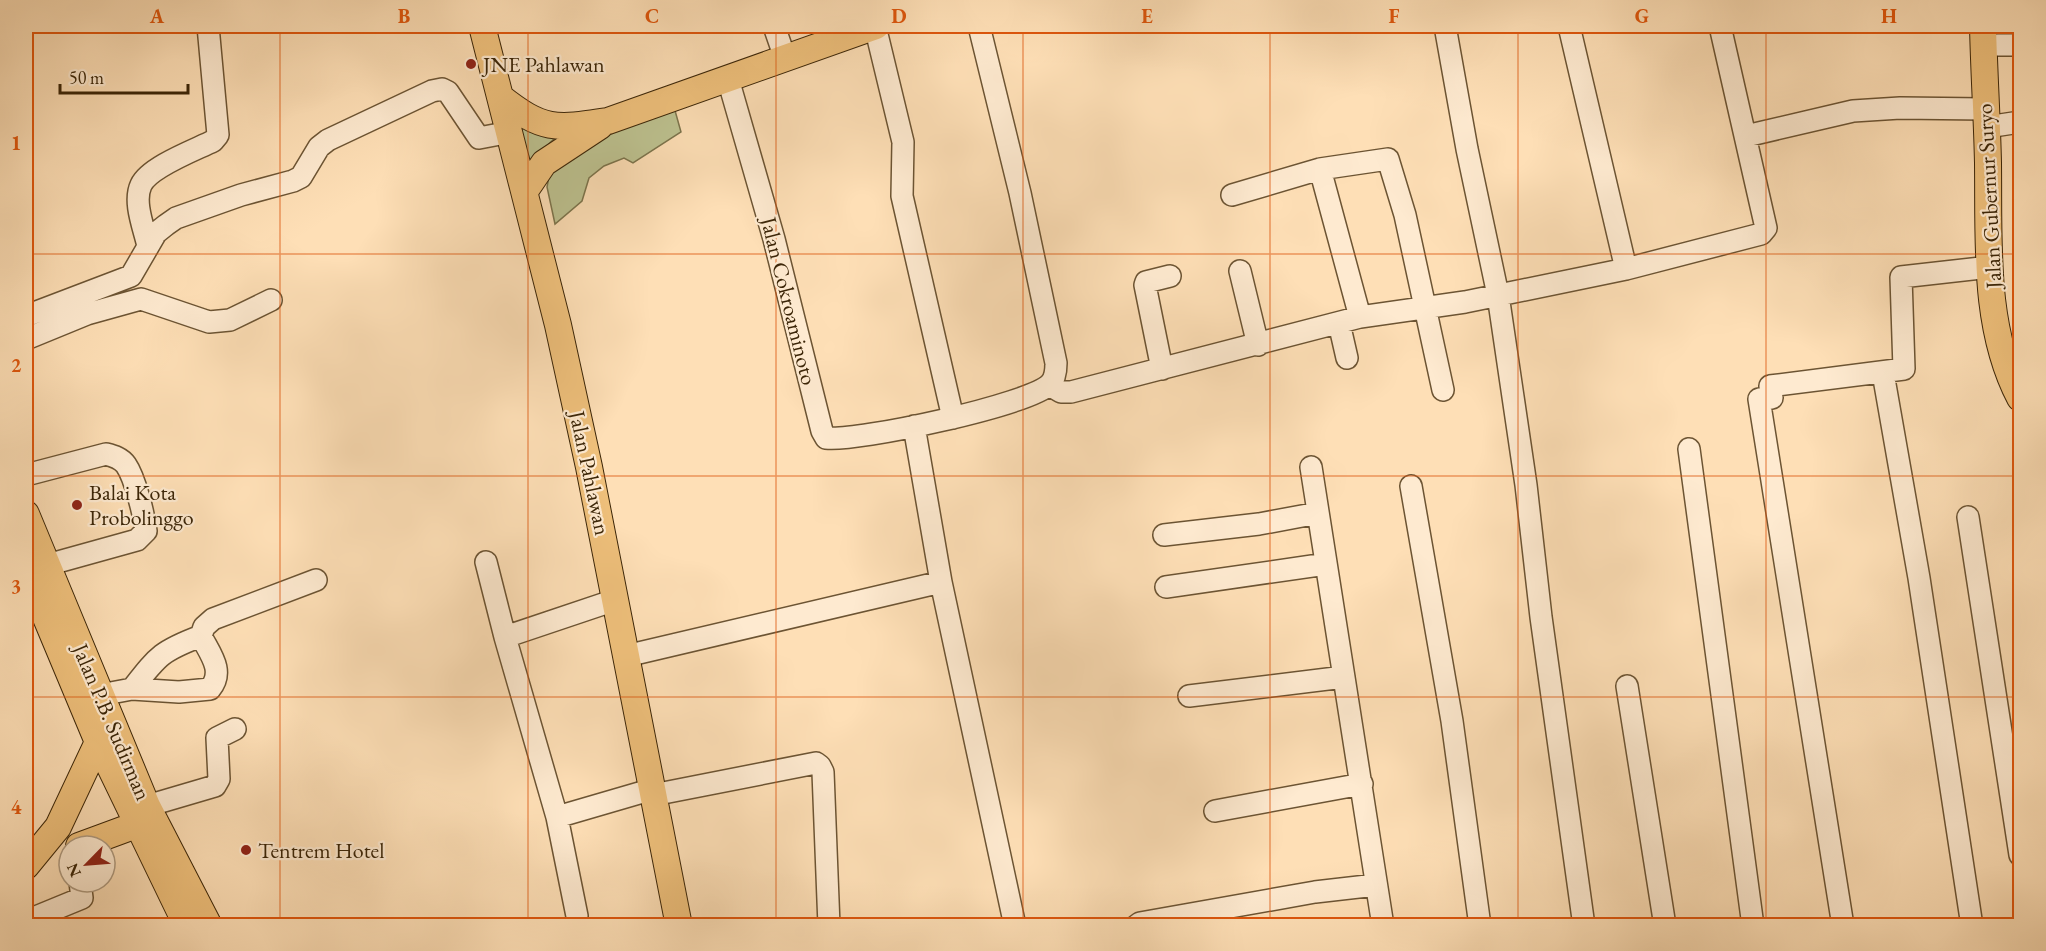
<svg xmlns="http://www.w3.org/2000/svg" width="2046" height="951" viewBox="0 0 2046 951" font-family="'EB Garamond',serif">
	<rect width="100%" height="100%" fill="#fedfb6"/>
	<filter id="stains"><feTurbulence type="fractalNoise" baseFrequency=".00333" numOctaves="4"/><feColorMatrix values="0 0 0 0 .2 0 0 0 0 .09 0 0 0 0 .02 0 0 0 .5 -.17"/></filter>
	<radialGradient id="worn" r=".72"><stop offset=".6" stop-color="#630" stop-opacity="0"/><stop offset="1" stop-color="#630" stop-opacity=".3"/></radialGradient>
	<path fill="#bdc290" stroke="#7c744c" stroke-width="1.5" d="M674 107 681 132 633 163 624 158 604 166 589 178 582 201 555 224 547 187 550 171 610 128Z
		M519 126 557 136 529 163Z"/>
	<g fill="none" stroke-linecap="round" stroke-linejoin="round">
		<defs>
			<path id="minor" d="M774 26 785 58
				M875 26 903 142 902 196 953 418
				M1445 26 1467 149 1498 295 1526 485 1541 617 1584 926
				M1569 26 1626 269
				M1983 45H2020
				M728 79 774 239 822 431 826 438C857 442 1029 405 1050 384 1055 379 1056 370 1056 363L1020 193 979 26
				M1987 127 2020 122
				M1746 136 1853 111 1900 108 1984 109
				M1320 169 1360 317
				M1232 195 1320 169 1388 159 1405 215 1443 390
				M148 246C144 228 133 202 141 185 149 167 195 150 213 141L218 135 208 26
				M1240 271 1258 345
				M26 316 131 276 156 233 166 225 176 218 241 195 293 181 301 177 319 147 328 140 432 91 442 89 448 92 479 138 510 132
				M1339 323 1347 358
				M26 339 87 314 141 299 209 322 230 320 271 300
				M1162 369 1145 285 1146 282 1170 276
				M1883 373 1919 578 1972 926
				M1049 385 1061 392H1071L1360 317 1465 302 1626 269 1761 234 1766 228 1720 26
				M914 426 941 582
				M1689 449 1753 926
				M1311 467 1383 926
				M26 475 106 454C114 456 121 458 126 465 135 478 144 515 146 531L137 540 47 565
				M1411 486 1452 721 1480 926
				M1968 517 2020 855
				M1164 535 1259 524 1318 513
				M486 562 505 637 557 817 577 916
				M1166 587 1326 564
				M505 637 615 600
				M626 656 941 582 1015 926
				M1627 686 1665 926
				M132 689C158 656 161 651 201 636
				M100 695 132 689 179 692 210 689C225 671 210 654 201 636L204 627 213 619 316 580
				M1189 696 1344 677
				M653 795 816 763 820 766 823 772 829 926
				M147 806 215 786 219 779 217 738 235 729
				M1215 811 1362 784
				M557 817 653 789
				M26 921 82 898 80 882
				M1136 926 1140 923 1315 892 1376 885
				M1843 926 1759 399 1772 398 1770 386 1904 369 1901 277 1990 267"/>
			<path id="major" d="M482 26 558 325 589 467 679 926
				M1983 26C1984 72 1987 117 1988 163 1989 241 1983 328 2020 398
				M500 97C543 131 555 129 608 121L876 26
				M525 191 544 163 600 126
				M26 514 147 806 209 926
				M26 570 98 742 187 926
				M79 846 136 825
				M26 866 58 827 98 742"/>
		</defs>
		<use href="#minor" stroke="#6c5433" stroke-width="24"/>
		<use href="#major" stroke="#3b2507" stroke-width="28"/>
		<use href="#minor" stroke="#feead0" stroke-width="21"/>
		<use href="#major" stroke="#efc07b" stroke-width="26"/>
	</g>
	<path fill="none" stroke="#df560c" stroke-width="1.5" stroke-opacity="0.55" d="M280 26V926M528 26V926M776 26V926M1023 26V926M1270 26V926M1518 26V926M1766 26V926M26 254H2020M26 476H2020M26 697H2020"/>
	<g fill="#8f2418" stroke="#feead0" stroke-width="2">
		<circle cx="471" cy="64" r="6"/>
		<circle cx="77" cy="505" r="6"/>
		<circle cx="246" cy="850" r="6"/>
	</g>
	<g text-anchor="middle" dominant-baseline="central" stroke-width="4.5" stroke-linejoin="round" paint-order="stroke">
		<g font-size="22" fill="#3b2507" stroke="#feead0" text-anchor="start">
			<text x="483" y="64">JNE Pahlawan</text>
			<text x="89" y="492">Balai Kota<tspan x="89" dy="25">Probolinggo</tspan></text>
			<text x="258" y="850">Tentrem Hotel</text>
		</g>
		<g font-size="22" fill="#3b2507" stroke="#feead0">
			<text transform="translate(1989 196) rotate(-93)">Jalan Gubernur Suryo</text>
			<text transform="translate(789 301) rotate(76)">Jalan Cokroaminoto</text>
			<text transform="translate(590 473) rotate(78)">Jalan Pahlawan</text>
			<text transform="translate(112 722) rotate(67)">Jalan P.B. Sudirman</text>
		</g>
	</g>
	<rect width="2046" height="951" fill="none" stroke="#fedfb6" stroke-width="66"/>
	<g transform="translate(87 864) rotate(245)"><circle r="28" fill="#feead0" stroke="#b09b80" stroke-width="1.5"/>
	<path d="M0-4.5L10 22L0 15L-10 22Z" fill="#8f2418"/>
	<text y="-9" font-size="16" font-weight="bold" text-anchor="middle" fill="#3b2507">N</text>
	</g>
	<path d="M60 84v9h128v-9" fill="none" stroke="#3b2507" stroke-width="3"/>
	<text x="69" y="84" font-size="18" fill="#3b2507" stroke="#feead0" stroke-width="4.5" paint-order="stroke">50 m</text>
	<rect x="33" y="33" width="1980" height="885" fill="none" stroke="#df560c" stroke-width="2"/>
	<g font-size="20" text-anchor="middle" font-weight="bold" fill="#df560c">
		<text x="157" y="23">A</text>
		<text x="404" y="23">B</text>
		<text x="652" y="23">C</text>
		<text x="899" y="23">D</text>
		<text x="1147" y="23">E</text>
		<text x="1394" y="23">F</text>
		<text x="1642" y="23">G</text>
		<text x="1889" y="23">H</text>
		<text x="16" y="150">1</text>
		<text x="16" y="372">2</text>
		<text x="16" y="593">3</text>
		<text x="16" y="814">4</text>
	</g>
	<rect width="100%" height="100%" filter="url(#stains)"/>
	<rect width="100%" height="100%" fill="url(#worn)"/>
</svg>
